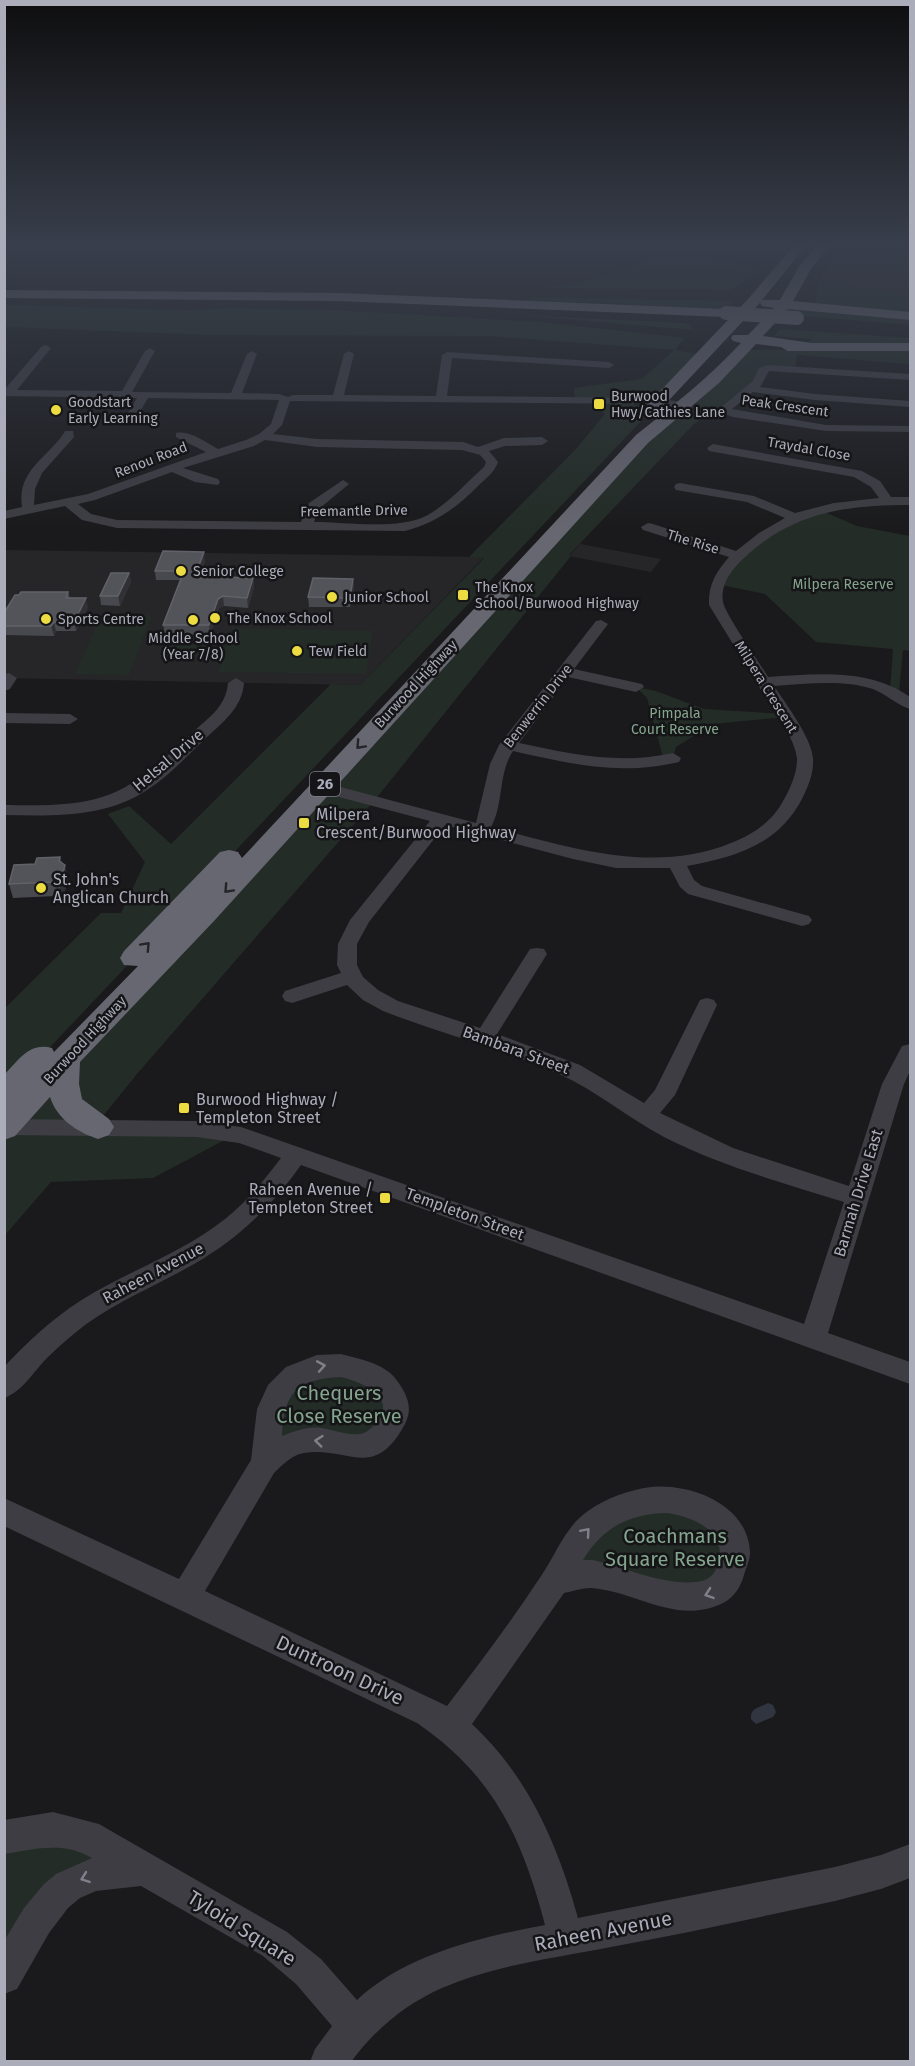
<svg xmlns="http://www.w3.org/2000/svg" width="915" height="2066" viewBox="0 0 915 2066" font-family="'Fira Sans',sans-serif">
	<rect width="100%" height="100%" fill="#1a1a1c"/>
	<path fill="#262629" d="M842 242H890L910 254V294L819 282Z
		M580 544 661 559 651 572 569 556Z
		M5 550 484 557 360 685 5 678Z"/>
	<path fill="#232c26" d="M665 260 748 265 755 266 759 270 750 279 730 290 544 288 581 282 636 265Z
		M819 282 910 294V314L815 303Z
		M530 297 734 301 726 310 607 303 525 301 530 299Z
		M5 305 185 310 228 308 334 310 540 322 685 338 675 350 703 355 659 401 629 403 639 406 642 420 5 1095V1008L101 913H121L145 862 108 814 129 806 171 844 331 684 360 685 484 558 469 557 576 449 605 414 592 401H575L574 388 642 379 674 350 488 336 210 335 5 327Z
		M798 307 910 317V325L791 315Z
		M518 315 684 323 691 325V329L706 331Z
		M780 329 910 338V345L807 343 812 339 774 336Z
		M743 350H910V364L797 355 795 369 768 368 726 412 709 414 694 424 569 555 571 556 374 801 137 1074 95 1126 236 1134 153 1178 51 1182 5 1235V1128L629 453Z
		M820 510 857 526 910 536V651L903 650 899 692 890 691 893 649 816 642 765 594 716 584 720 575 787 521Z
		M101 615H152L129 675 75 674Z
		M232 628 373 631 366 674 218 672Z
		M170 645 214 646 210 657 166 656Z
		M636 687 656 691 704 709 784 714 785 717 713 724 676 747 673 758 664 761 647 698Z
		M315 1366 383 1381 386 1433 269 1445 270 1419Z
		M626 1506 720 1521 722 1588 602 1576 571 1552Z
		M87 1836 96 1874 5 1976V1837Z"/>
	<path fill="#303540" d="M768 1703 773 1705 776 1712 773 1717 756 1724 751 1719C750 1707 759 1708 768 1703Z"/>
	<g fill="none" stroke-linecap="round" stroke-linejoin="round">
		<path fill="#3d3d43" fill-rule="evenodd" d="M46 345 51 348 17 390 122 391 145 351 150 348 155 351 132 392 231 393 247 354 252 351 257 354 242 393 279 394 288 397 293 395H333L344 354 349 351 354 354 344 395 436 396 442 355 447 352 609 362 614 365 609 368 452 358 447 396 652 398 682 402 688 405 682 408 652 404 290 401 282 425 273 434 317 439 463 442 478 447 504 438 542 437 548 441 542 445 505 446 489 451 498 462C494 473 485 479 477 487 455 509 435 523 405 531L117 528 82 520 65 506 4 519V511L22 507C16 469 51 456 65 431H73L74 437 42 473 35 489 34 505 88 494 206 452 176 437V433C190 430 205 442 218 449L246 440 259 434 271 424 279 400 148 398 135 420 131 421 125 418 137 398 4 396V390L42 346ZM265 440 317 447 462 450 480 455 486 462 484 467C465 484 448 504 426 516 398 530 346 522 314 522L320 508 349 484 343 480 309 503 301 522 117 520 91 514 78 504 95 500 172 472 195 482 218 485 220 482 218 479 183 468 254 446Z
			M768 365 910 374V380L769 371 760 387 815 394 910 401V407L815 400 753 392 732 409 826 425 910 426V432L826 431 733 417 720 412V408L753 381 759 368Z
			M713 444 862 471 880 481 891 497H910V505C846 505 793 512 744 558 731 570 720 585 723 602 725 614 760 663 768 677 816 674 869 668 910 697V709C897 705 886 694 873 689 842 679 806 684 774 686 786 704 812 738 813 759 814 773 808 787 802 799 778 845 735 857 687 866L694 880 702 886 809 916 812 920 809 924 802 926 688 894 680 887 670 868H616L573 859 445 825 369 922 357 944V965L363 977 378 990 398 1001 480 1028 530 949 537 948 544 949 547 954 497 1034 580 1065 644 1103 655 1090 700 1000 707 998 714 1000 717 1005 675 1095 660 1113 733 1148 849 1186 882 1084 902 1046 910 1044V1071L904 1084 828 1333 910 1362V1384L301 1165C271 1207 238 1239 194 1264 158 1285 119 1300 85 1325 72 1335 59 1346 47 1358 34 1371 22 1392 4 1398V1367C27 1342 52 1319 80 1301 127 1271 181 1254 225 1219 247 1202 264 1180 281 1158L239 1143 197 1137 4 1135V1119L197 1121 241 1127 804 1324 844 1202C783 1183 721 1166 664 1137 628 1118 597 1091 559 1074 502 1048 441 1034 383 1011L363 1000 347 985 292 1003 285 1001 282 996 285 991 341 973 337 965 338 944 350 920 430 821 316 791 313 787 316 783 322 782 476 823 490 764 499 745 596 621 601 620 608 624 574 669 642 684 644 687 636 692 568 677 519 743C571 754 620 765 673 753L681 758 679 762C619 776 571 764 513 751 498 773 504 804 491 827 569 847 652 875 731 843 752 835 772 822 783 801 790 789 797 774 797 759 795 738 776 715 766 698 747 667 728 636 709 605 708 585 716 572 729 557L643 530 641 527 648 523 653 524 736 551 759 533 785 518 747 502 676 490 674 487 676 484 680 483 754 496 795 513 834 503 879 498 871 487 854 477 709 451 707 448Z
			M9 673 17 678 10 689 4 691V674Z
			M236 678 244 683C242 708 223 722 206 738 187 756 169 776 147 790 105 818 53 816 4 815V805C102 807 122 800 192 733 208 718 226 707 228 683Z
			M4 713 70 714 78 719 70 724 4 723Z
			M341 1354C359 1359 383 1363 395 1378 406 1392 414 1407 405 1424 374 1482 348 1446 304 1453 292 1455 282 1465 274 1473L205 1591 447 1706C480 1663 513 1619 543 1573 557 1552 566 1526 588 1511 606 1498 629 1490 651 1487 691 1483 749 1505 750 1553 750 1560 746 1568 744 1575 741 1586 734 1598 723 1603 677 1626 636 1591 591 1588 582 1588 573 1591 564 1593L472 1724C528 1776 558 1845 578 1918L835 1867 881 1855 910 1844V1878L881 1889 835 1901C760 1917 686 1933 611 1947 555 1958 495 1965 442 1988 406 2004 375 2029 351 2062H310L315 2049 332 2026 296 1984 263 1956 141 1886 96 1891 80 1898 68 1908 49 1933 17 1989 4 1994V1941L24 1908 44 1884 56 1874 92 1858C64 1841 35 1849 4 1854V1820L53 1812 99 1824 287 1932 321 1959 357 2000C406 1954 482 1937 545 1925 522 1837 493 1775 417 1723L4 1526V1498L179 1579 251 1460 257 1409 268 1385 286 1367 317 1355ZM341 1377C357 1381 394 1394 380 1417 376 1423 371 1430 364 1433 351 1437 335 1430 322 1428 308 1426 295 1431 282 1436 284 1392 297 1379 341 1377ZM667 1513C695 1517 730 1533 717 1567 715 1574 708 1580 701 1581 670 1588 623 1567 593 1560H583C603 1527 629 1514 667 1513Z"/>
		<path fill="#57575f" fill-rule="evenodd" d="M899 242H910V249Z"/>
		<path fill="#676771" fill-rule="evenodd" d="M797 242H809L758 305 657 413H645L643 410 645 407 748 299Z
			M821 242H833L811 269 793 301 910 312V320L788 309 763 336 812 343H910V351H788L781 347 756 344 719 383 648 443 214 921 80 1062 79 1084 82 1099 109 1119 114 1127 109 1135 98 1139C77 1132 57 1119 50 1097L15 1136 4 1140V1075C19 1060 29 1042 52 1048L54 1052 138 966 124 965 120 958 124 951 220 852 229 850 238 852 242 858 636 435C673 406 709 377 741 343L733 341 731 338 733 335H748L774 308 762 306 760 303 762 300H780L800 265Z
			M4 290 339 293 726 309 733 313 726 317 339 301 4 298Z"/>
		<path stroke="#676771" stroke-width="14" d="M726 313 797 318"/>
	</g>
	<path fill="#48494e" d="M205 561 200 576 253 578 254 587 248 608 224 606 219 608 210 635 165 634 163 625 180 580H156L155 571Z
		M129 573 131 582 120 606 101 605 100 596Z
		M353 579 354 588 350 607H309L308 597Z
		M68 592 70 598 88 607 76 631H56L54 636 4 635V626Z
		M60 857 68 879 62 901 56 896 13 898 9 884 35 864Z"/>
	<path fill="#313135" d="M204 552 205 561 196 585 195 576Z
		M129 573 131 582 120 606 118 596Z
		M253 578 254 587 248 608 247 598Z
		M353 579 354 588 350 607V598Z
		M223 596 224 606 219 608 210 635 209 625 218 599Z
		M86 598 88 607 76 631 74 622Z
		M54 622 56 631 54 636 51 626Z
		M60 857 63 870 65 865 68 879 62 901 59 887Z"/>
	<path fill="#53535a" stroke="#616169" stroke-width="1.5" d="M163 551 204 552 195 576 253 578 247 598 223 596 218 599 209 625H163L184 571H155Z
		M111 573H129L118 596H100Z
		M313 578 353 579 350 598 308 597Z
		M21 592H68L66 598H86L74 622H54L51 626H4V613L15 595H19Z
		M60 857 59 861 65 865 59 887 53 882 9 884 14 865 35 864 37 858Z"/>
	<defs><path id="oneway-chevron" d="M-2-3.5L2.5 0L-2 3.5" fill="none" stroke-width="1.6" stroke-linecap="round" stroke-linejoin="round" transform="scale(1.5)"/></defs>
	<g stroke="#252529">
		<use href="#oneway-chevron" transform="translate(360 745) rotate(133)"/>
		<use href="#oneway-chevron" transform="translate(228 889) rotate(133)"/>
		<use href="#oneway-chevron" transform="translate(146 946) rotate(-47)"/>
	</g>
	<g stroke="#80808b">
		<use href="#oneway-chevron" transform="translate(321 1366) rotate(-10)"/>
		<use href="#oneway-chevron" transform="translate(319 1441) rotate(-174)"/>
		<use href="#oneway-chevron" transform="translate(586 1532) rotate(-49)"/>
		<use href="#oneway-chevron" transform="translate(709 1594) rotate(161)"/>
		<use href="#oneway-chevron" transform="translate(85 1878) rotate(160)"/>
	</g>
	<linearGradient id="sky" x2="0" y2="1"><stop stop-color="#0e0e0f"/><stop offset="0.46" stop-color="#383e4b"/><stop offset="1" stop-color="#383e4b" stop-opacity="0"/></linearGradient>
	<rect width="915" height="531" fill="url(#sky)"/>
	<g fill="#ecdc41" stroke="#151417" stroke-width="2">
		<rect x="593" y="398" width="12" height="12" rx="3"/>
		<circle cx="56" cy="410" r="6"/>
		<circle cx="181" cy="571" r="6"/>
		<rect x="457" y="589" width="12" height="12" rx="3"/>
		<circle cx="332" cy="597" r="6"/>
		<circle cx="215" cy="618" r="6"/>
		<circle cx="46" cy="619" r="6"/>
		<circle cx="193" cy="620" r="6"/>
		<circle cx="297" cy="651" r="6"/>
		<rect x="298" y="817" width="12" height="12" rx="3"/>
		<circle cx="41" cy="888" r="6"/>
		<rect x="178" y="1102" width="12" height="12" rx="3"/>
		<rect x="379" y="1192" width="12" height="12" rx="3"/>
	</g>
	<g text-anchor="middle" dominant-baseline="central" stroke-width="5" stroke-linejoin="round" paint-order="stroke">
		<g font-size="14" fill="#acadbb" stroke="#151417" text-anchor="start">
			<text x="611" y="396">Burwood<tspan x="611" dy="16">Hwy/Cathies Lane</tspan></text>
			<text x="68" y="402">Goodstart<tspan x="68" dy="16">Early Learning</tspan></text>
			<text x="193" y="571">Senior College</text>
			<text x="475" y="587">The Knox<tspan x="475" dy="16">School/Burwood Highway</tspan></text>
			<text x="344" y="597">Junior School</text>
			<text x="227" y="618">The Knox School</text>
			<text x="58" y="619">Sports Centre</text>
			<text x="193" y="638" text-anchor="middle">Middle School<tspan x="193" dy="16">(Year 7/8)</tspan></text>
			<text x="309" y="651">Tew Field</text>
		</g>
		<g font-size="14" fill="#acadbb" stroke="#151417">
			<text transform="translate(785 406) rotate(8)">Peak Crescent</text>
			<text transform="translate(809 449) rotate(10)">Traydal Close</text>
			<text transform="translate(151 460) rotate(-21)">Renou Road</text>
			<text transform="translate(354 511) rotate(-1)">Freemantle Drive</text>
			<text transform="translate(693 542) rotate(17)">The Rise</text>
			<text transform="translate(416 684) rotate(-47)">Burwood Highway</text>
			<text transform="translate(766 687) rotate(58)">Milpera Crescent</text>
			<text transform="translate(538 706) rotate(-52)">Benwerrin Drive</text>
			<text transform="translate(85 1040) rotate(-47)">Burwood Highway</text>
		</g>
		<g font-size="14" fill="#84a58e" stroke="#151417">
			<text x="843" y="584">Milpera Reserve</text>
			<text x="675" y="713">Pimpala<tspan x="675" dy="16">Court Reserve</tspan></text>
		</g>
		<rect fill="#151417" stroke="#7f7f8a" stroke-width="1.5" x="310" y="772" width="30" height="24" rx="4.5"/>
		<g font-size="15" font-weight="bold" fill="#acadbb">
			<text x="325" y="784">26</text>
		</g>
		<g font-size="16" fill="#acadbb" stroke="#151417">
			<text transform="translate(168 760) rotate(-40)">Helsal Drive</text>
			<text transform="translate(516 1050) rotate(20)">Bambara Street</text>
			<text transform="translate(858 1193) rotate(-73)">Barmah Drive East</text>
			<text transform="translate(465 1214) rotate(20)">Templeton Street</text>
			<text transform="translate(153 1273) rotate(-28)">Raheen Avenue</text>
		</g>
		<g font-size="16" fill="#acadbb" stroke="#151417" text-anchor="start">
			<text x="316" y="814">Milpera<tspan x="316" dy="18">Crescent/Burwood Highway</tspan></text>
			<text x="53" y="879">St. John's<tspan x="53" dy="18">Anglican Church</tspan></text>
			<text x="196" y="1099">Burwood Highway /<tspan x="196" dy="18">Templeton Street</tspan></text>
			<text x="373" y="1189" text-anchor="end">Raheen Avenue /<tspan x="373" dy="18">Templeton Street</tspan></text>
		</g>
		<g font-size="20" fill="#84a58e" stroke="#151417">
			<text x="339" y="1393">Chequers<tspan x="339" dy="23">Close Reserve</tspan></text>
			<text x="675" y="1536">Coachmans<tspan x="675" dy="23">Square Reserve</tspan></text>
		</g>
		<g font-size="20" fill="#acadbb" stroke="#151417">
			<text transform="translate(340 1670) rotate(25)">Duntroon Drive</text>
			<text transform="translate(242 1928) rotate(32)">Tyloid Square</text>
			<text transform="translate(603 1931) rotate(-11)">Raheen Avenue</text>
		</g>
	</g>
	<rect width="915" height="2066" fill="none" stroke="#acadbb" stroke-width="12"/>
</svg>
